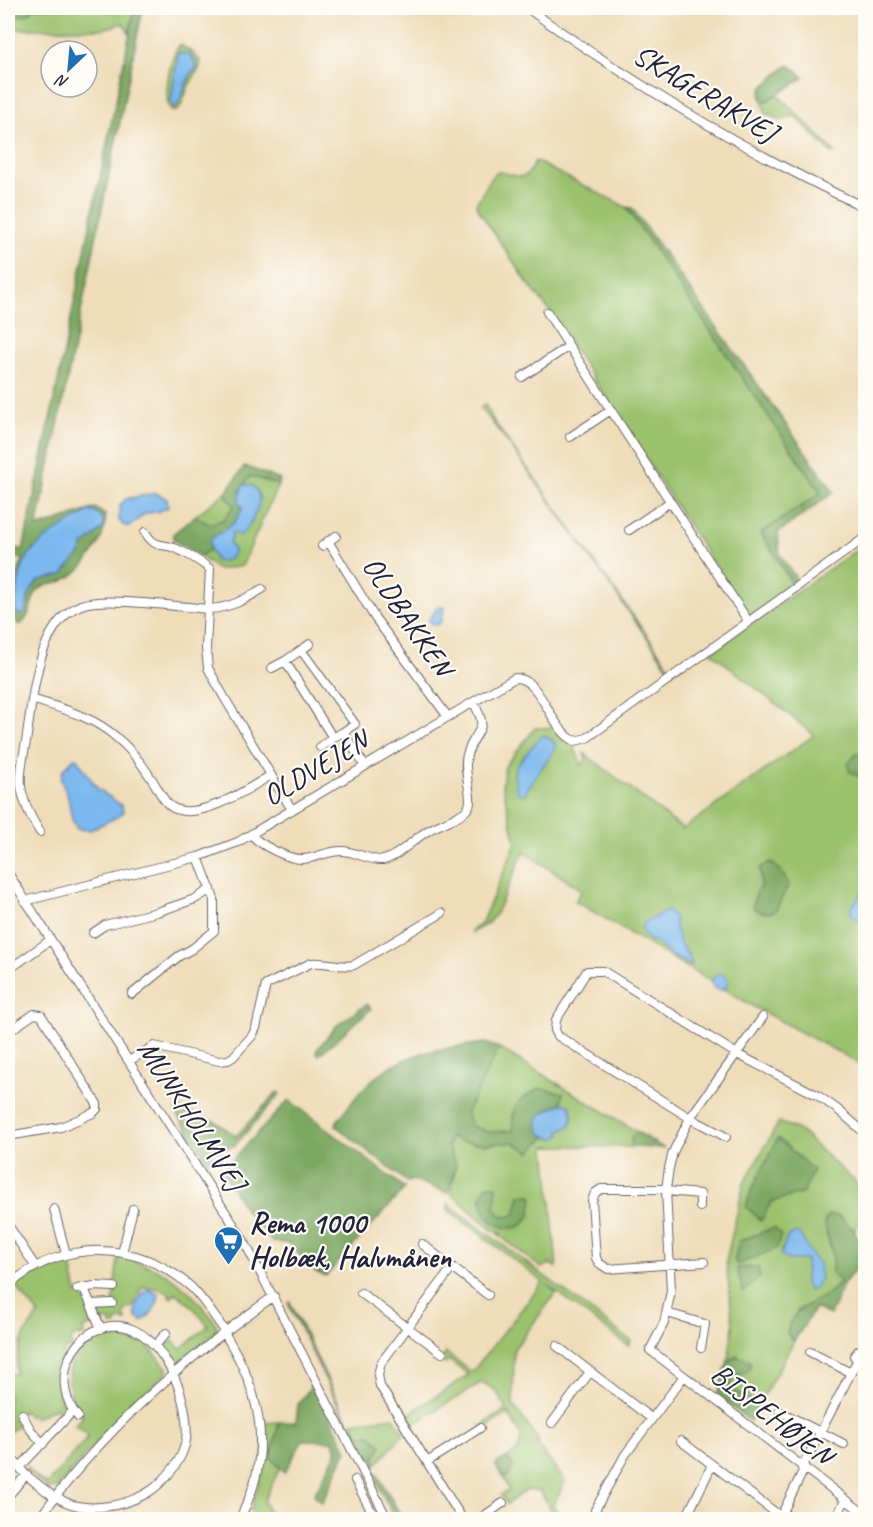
<svg xmlns="http://www.w3.org/2000/svg" width="873" height="1527" viewBox="0 0 873 1527" font-family="Caveat,sans-serif">
	<rect width="100%" height="100%" fill="#fdfcf7"/>
	<filter id="ink" filterUnits="userSpaceOnUse"><feTurbulence type="fractalNoise" baseFrequency=".0167" numOctaves="2"/><feDisplacementMap in="SourceGraphic" scale="12" xChannelSelector="R" yChannelSelector="G"/><feConvolveMatrix kernelMatrix="1 2 1 2 8 2 1 2 1" color-interpolation-filters="sRGB"/></filter>
	<filter id="wash" filterUnits="userSpaceOnUse"><feTurbulence type="fractalNoise" baseFrequency=".008" numOctaves="4" result="noise"/><feDisplacementMap in="SourceGraphic" scale="24" xChannelSelector="R" yChannelSelector="G"/><feGaussianBlur stdDeviation="1.35" result="paint"/><feColorMatrix in="noise" values="0 0 0 0 0 0 0 0 0 0 0 0 0 0 0 0 0 1.4 0 .05"/><feComposite in="paint" operator="in"/></filter>
	<g filter="url(#wash)">
		<rect width="100%" height="100%" fill="#efddba"/>
		<path fill="#9ac16c" stroke="#5e7254" stroke-width="1.5" fill-rule="evenodd" d="M8 8H135L129 33 123 23 103 29H8Z
			M180 45 192 52 200 61V67L189 85 181 106 177 111H172C161 101 170 55 180 45Z
			M777 94 835 152 832 154 795 116 780 120 766 114 763 103Z
			M535 161 626 207 821 493 761 533 793 585 753 614H750L743 609 548 309 527 282 477 208 476 204 493 175 499 172C515 174 526 186 535 161Z
			M485 404 495 423 672 670 703 647 704 650 672 673 518 456 481 408Z
			M250 476 278 485 242 566 218 570 200 556 210 549 216 561 229 543 232 533 251 523 260 499 257 490 251 485H243Z
			M225 493 234 506 223 521 208 524 195 516Z
			M865 544V1070L857 1062 756 1008 575 901 582 890 524 852 495 915 488 923 472 933 471 931 481 924 516 843 502 784 505 766 535 728 555 727 563 739 573 745 582 765 586 760 584 753 683 829 814 735 711 652Z
			M499 1048 639 1133 631 1137 632 1147 546 1146 557 1268 550 1264 541 1268 498 1234H502L491 1229 451 1193 456 1165 448 1147 450 1137C471 1145 492 1144 514 1142L518 1146 538 1142 546 1137 550 1138 561 1135 559 1130 569 1126 573 1117 570 1105 561 1104 563 1093 513 1114V1131L488 1132 471 1126 465 1113Z
			M779 1122 800 1131 865 1191V1217L857 1226 855 1232 839 1216 826 1234 840 1281 827 1296 798 1310 789 1337 794 1341 759 1404 730 1388 731 1381C739 1373 742 1375 750 1369L738 1358V1355L728 1361 733 1326 726 1261 744 1183ZM764 1168 803 1193 771 1201 752 1189ZM774 1228 735 1260 739 1241Z
			M448 1204 631 1341 628 1346 546 1284 556 1293 514 1349 513 1405 539 1441 537 1444 565 1481 553 1506 564 1519H556L540 1491 526 1490 507 1504 501 1495 509 1490 503 1477 508 1476 511 1462 506 1458 517 1452 522 1437 508 1413 484 1429 481 1426 507 1409 495 1390 482 1382 409 1427 405 1421 412 1416 410 1413 469 1375 448 1360 445 1364 440 1361 446 1353 472 1372 543 1282 448 1210Z
			M118 1256C168 1269 187 1284 217 1325L214 1335 181 1362 172 1364 158 1346 162 1349 172 1340 180 1349 208 1326 193 1307 176 1293 171 1298 169 1296 170 1293 156 1288 142 1287 133 1307 127 1309 124 1314 126 1321 117 1320 116 1325H111V1320L103 1321 104 1326 95 1306H98V1311H112Z
			M69 1257 77 1293 82 1292 97 1326 95 1328 93 1324 82 1330 85 1334 81 1337 77 1334 69 1343 73 1346 71 1350 66 1347 60 1364 64 1365V1369H58V1386H62L63 1389 58 1391 62 1403 66 1401 68 1405 64 1407 66 1411 70 1410 64 1417 56 1408 34 1418 32 1414 28 1416 25 1411 19 1414 20 1418 17 1420 19 1425 8 1433V1374H16C16 1350 23 1332 39 1315L14 1284 43 1265Z
			M108 1332 109 1336H121L137 1343 139 1339 144 1341 167 1368V1372L95 1444 57 1488 49 1489 25 1470 27 1465 28 1470 44 1483H48L89 1436 75 1425 83 1417C64 1394 64 1363 85 1342L89 1346 99 1339 97 1335Z
			M394 1417 404 1434 377 1464 352 1422Z
			M279 1422 271 1458 280 1468 264 1501 269 1512 279 1519H263L250 1511C261 1482 265 1454 265 1423Z"/>
		<path fill="#7ba760" stroke="#4e644e" stroke-width="1.5" d="M8 8H35L28 14 8 19Z
			M135 8H143L37 528 95 508 105 515C108 538 85 570 65 580 56 585 42 583 36 593 29 604 32 618 19 625 2 608 16 578 23 559L8 555V546L23 550Z
			M788 65 798 71 804 78 763 103 760 94 763 87Z
			M626 207 632 208 834 492 778 533 780 555 798 581 793 585 761 533 821 493Z
			M245 466 280 480 278 485 250 476 240 491C244 512 240 520 222 533 217 536 214 536 210 540V549L200 556 174 540 173 534 195 516 208 524 223 520 234 506 225 493Z
			M856 754H865V780L849 771 848 764Z
			M770 862 780 870 789 884 775 911C768 914 759 913 753 907L754 900 761 883 760 868Z
			M367 1004 371 1009 319 1055 316 1051 336 1026Z
			M485 1043 499 1048 466 1113 472 1126 488 1132 513 1131C514 1102 514 1103 540 1088L563 1093 561 1104 545 1110 541 1134 546 1137 530 1152 514 1142 487 1144 464 1142 450 1137 448 1147 456 1165 448 1193 413 1180 407 1182 336 1126 337 1121C348 1108 358 1092 371 1081 403 1051 444 1048 485 1043Z
			M277 1092 280 1094 235 1145 212 1152 208 1163 176 1112 178 1108 215 1121 236 1136Z
			M289 1100 405 1188 326 1276 317 1273 288 1243 272 1242 245 1210 222 1171Z
			M639 1133 663 1148 632 1147 631 1137Z
			M778 1138 813 1170 803 1193 771 1202 761 1221 746 1206 752 1189Z
			M487 1185H493L497 1187 495 1208 499 1214 507 1217 515 1215 520 1195H531L533 1198C532 1204 532 1213 529 1217 511 1246 466 1213 487 1185Z
			M828 1215 839 1216 852 1228 865 1247V1258L844 1283 830 1315 815 1308 794 1341 787 1333C793 1299 824 1306 840 1281L832 1274V1249L824 1223Z
			M774 1228 781 1235 777 1248 740 1264H736L735 1260 739 1241Z
			M758 1267 760 1277 743 1292 737 1268Z
			M290 1302 348 1422 359 1435H370L382 1445 374 1459 377 1464 374 1469 403 1519H396L387 1503 288 1304Z
			M738 1355 739 1358C746 1357 755 1361 748 1370 744 1375 744 1371 739 1374 736 1375 732 1380 731 1381L730 1388 759 1404 750 1421 717 1395 728 1361Z
			M313 1384 347 1450 322 1503 314 1495 337 1451 333 1441 303 1440 285 1472 271 1458 279 1422H296L298 1404Z
			M506 1458 511 1462 513 1467 508 1476 503 1477 495 1465Z"/>
		<path fill="#7bb8ee" stroke="#4e6d94" stroke-width="1.5" d="M178 53 189 54C194 61 199 63 195 71H192L176 108 173 107 171 100Z
			M243 485H251C255 488 258 492 259 497 261 507 248 530 239 536L235 533H232V538L229 543 234 550C231 560 227 562 216 561L210 549V540L234 523 243 508 238 501Z
			M156 493 167 499 168 507 157 512 146 513 129 527 123 525 119 520 120 505 126 499Z
			M89 511 96 513 104 519 103 529 83 546 80 554 62 575 38 581 29 594 25 613 20 616 19 613 15 612C15 597 20 564 31 552 46 536 70 523 89 511Z
			M439 606 444 608 441 622 437 625 431 624 429 619Z
			M544 735 555 743V749L524 794H520L517 792 514 773 516 766 540 737Z
			M74 758 77 759 97 788 122 806 123 812 121 815 90 830 77 829 72 819 68 797 61 780 63 770Z
			M865 889V923L852 915 850 909Z
			M667 911 674 916C675 925 676 934 680 942 684 951 691 956 692 966L672 956 657 943 646 938 641 928 646 921Z
			M712 982a8 8 0 1 1 16 0a8 8 0 1 1-16 0Z
			M561 1104 570 1105 573 1117 569 1127 560 1130 561 1135 554 1139 541 1134C532 1113 546 1111 561 1104Z
			M794 1233H799L814 1259 819 1263 820 1278 815 1289 809 1291 805 1284 806 1260H788L781 1254 787 1237Z
			M148 1289 159 1294C158 1304 151 1316 142 1321L136 1317C133 1306 140 1295 148 1289Z"/>
	</g>
	<g filter="url(#ink)">
		<g fill="none" stroke-linecap="round" stroke-linejoin="round">
			<defs>
				<path id="minor" d="M527 8C634 84 747 152 866 208
					M547 312 748 621
					M522 377 569 346
					M570 437 611 410
					M629 530 670 502
					M145 532C156 550 161 542 177 549 188 554 201 562 210 569L206 648 208 668 224 697 292 810
					M328 541 375 618 448 717
					M322 546 336 536
					M301 650 310 644
					M272 668 285 661
					M647 695 866 537
					M32 699C62 709 92 716 116 737 129 748 140 761 149 775 156 784 161 798 169 805 193 826 250 788 271 775
					M343 732 333 738 285 661 301 650 355 724 343 732 365 766
					M320 747 333 738
					M40 832C31 818 23 802 21 786 19 770 25 751 27 735 33 696 37 623 81 605 104 596 181 607 209 609 230 608 244 600 262 589
					M251 834C259 845 290 860 303 859 317 858 329 850 343 851 357 852 370 861 383 860 397 858 416 837 429 830 439 824 462 817 468 808 475 799 462 772 467 755 475 728 491 732 473 702
					M8 873 244 1241 388 1520
					M25 901 198 857 238 842 473 702 515 678C542 678 550 730 575 741L587 738 642 698
					M93 933 105 925 157 912 195 899 211 889
					M8 970 49 941
					M132 994 179 956 192 949 214 931V899L198 857
					M763 1017 690 1118 673 1152 669 1168 666 1189 671 1291 664 1323 650 1350 866 1515
					M8 1032 34 1014 41 1015 97 1104V1109L93 1113 61 1127 8 1136
					M129 1061 154 1046 219 1061 228 1060 233 1057 252 1036 256 1028 266 985 311 963C326 961 339 968 354 965L442 913
					M726 1137 690 1118 558 1036 555 1030 556 1020 587 971H603L737 1054 817 1095 837 1109 866 1134
					M666 1189H601L595 1193 592 1201 596 1258 599 1263 608 1269 704 1262
					M666 1191 700 1194V1207
					M54 1209 66 1254
					M8 1225 35 1266
					M422 1244 488 1295
					M122 1253 133 1209
					M452 1268 381 1363 378 1375 380 1386 463 1520
					M8 1286C62 1239 137 1239 191 1287 204 1300 214 1316 225 1331
					M84 1288 101 1329
					M77 1289 94 1286 114 1287
					M361 1293 442 1353
					M863 1293 866 1295
					M91 1304 112 1303
					M667 1313 705 1324 701 1348
					M223 1331C262 1392 275 1453 239 1520
					M155 1346 166 1333
					M557 1346 652 1419
					M810 1352 851 1373
					M866 1353 859 1350 854 1356 859 1362 866 1359
					M779 1411 844 1444
					M22 1414 30 1429 43 1444
					M552 1423 590 1372
					M681 1441 780 1516
					M8 1454 26 1475 54 1497
					M427 1462 480 1428
					M19 1468 73 1411
					M802 1468 857 1361
					M355 1480 376 1520
					M8 1496 26 1475
					M56 1496C81 1517 135 1506 158 1485 171 1473 183 1458 186 1440 192 1394 152 1303 94 1331 81 1338 73 1349 68 1361 61 1380 65 1402 78 1417
					M595 1510 625 1455 684 1376
					M38 1520C104 1429 183 1360 274 1296
					M478 1520 503 1503
					M685 1520 712 1465
					M779 1520 804 1469
					M835 1520 845 1500"/>
			</defs>
			<use href="#minor" stroke="#6a6367" stroke-width="10"/>
			<use href="#minor" stroke="#fff" stroke-width="8"/>
		</g>
	</g>
	<defs>
		<symbol id="supermarket-pin" viewBox="-11 -11 22 30"><path d="M0 17L-7.5 6A9.5 9.5 0 1 1 7.5 6Z" fill="#1f6fb2" stroke="#fdfcf7"/><path d="M-6-5.5h2.5l.6 2H6L4.5 2H-2.5L-4.4-4H-6ZM-1.5 3.2a1.3 1.3 0 1 0 .1 0ZM3 3.2a1.3 1.3 0 1 0 .1 0Z" fill="#fff"/></symbol>
	</defs>
	<g fill-rule="evenodd">
		<use href="#supermarket-pin" x="212" y="1224" width="33" height="45"/>
	</g>
	<g text-anchor="middle" dominant-baseline="central" stroke-width="4.5" stroke-linejoin="round" paint-order="stroke">
		<g font-size="30" fill="#22223b" stroke="#fdfcf7">
			<text transform="translate(705 93) rotate(31)">SKAGERAKVEJ</text>
			<text transform="translate(408 616) rotate(56)">OLDBAKKEN</text>
			<text transform="translate(315 768) rotate(-31)">OLDVEJEN</text>
			<text transform="translate(192 1115) rotate(57)">MUNKHOLMVEJ</text>
			<text transform="translate(772 1414) rotate(38)">BISPEHØJEN</text>
		</g>
		<g font-size="30" font-weight="bold" fill="#22223b" stroke="#fdfcf7" text-anchor="start">
			<text x="249" y="1223">Rema 1000<tspan x="249" dy="34">Holbæk, Halvmånen</tspan></text>
		</g>
	</g>
	<rect width="873" height="1527" fill="none" stroke="#fdfcf7" stroke-width="30"/>
	<g transform="translate(69 69) rotate(206)"><circle r="28" fill="#fdfcf7" stroke="#a5a5ac" stroke-width="1.5"/>
	<path d="M0-4.5L10 22L0 15L-10 22Z" fill="#1f6fb2"/>
	<text y="-9" font-size="16" font-weight="bold" text-anchor="middle" fill="#22223b">N</text>
	</g>
</svg>
